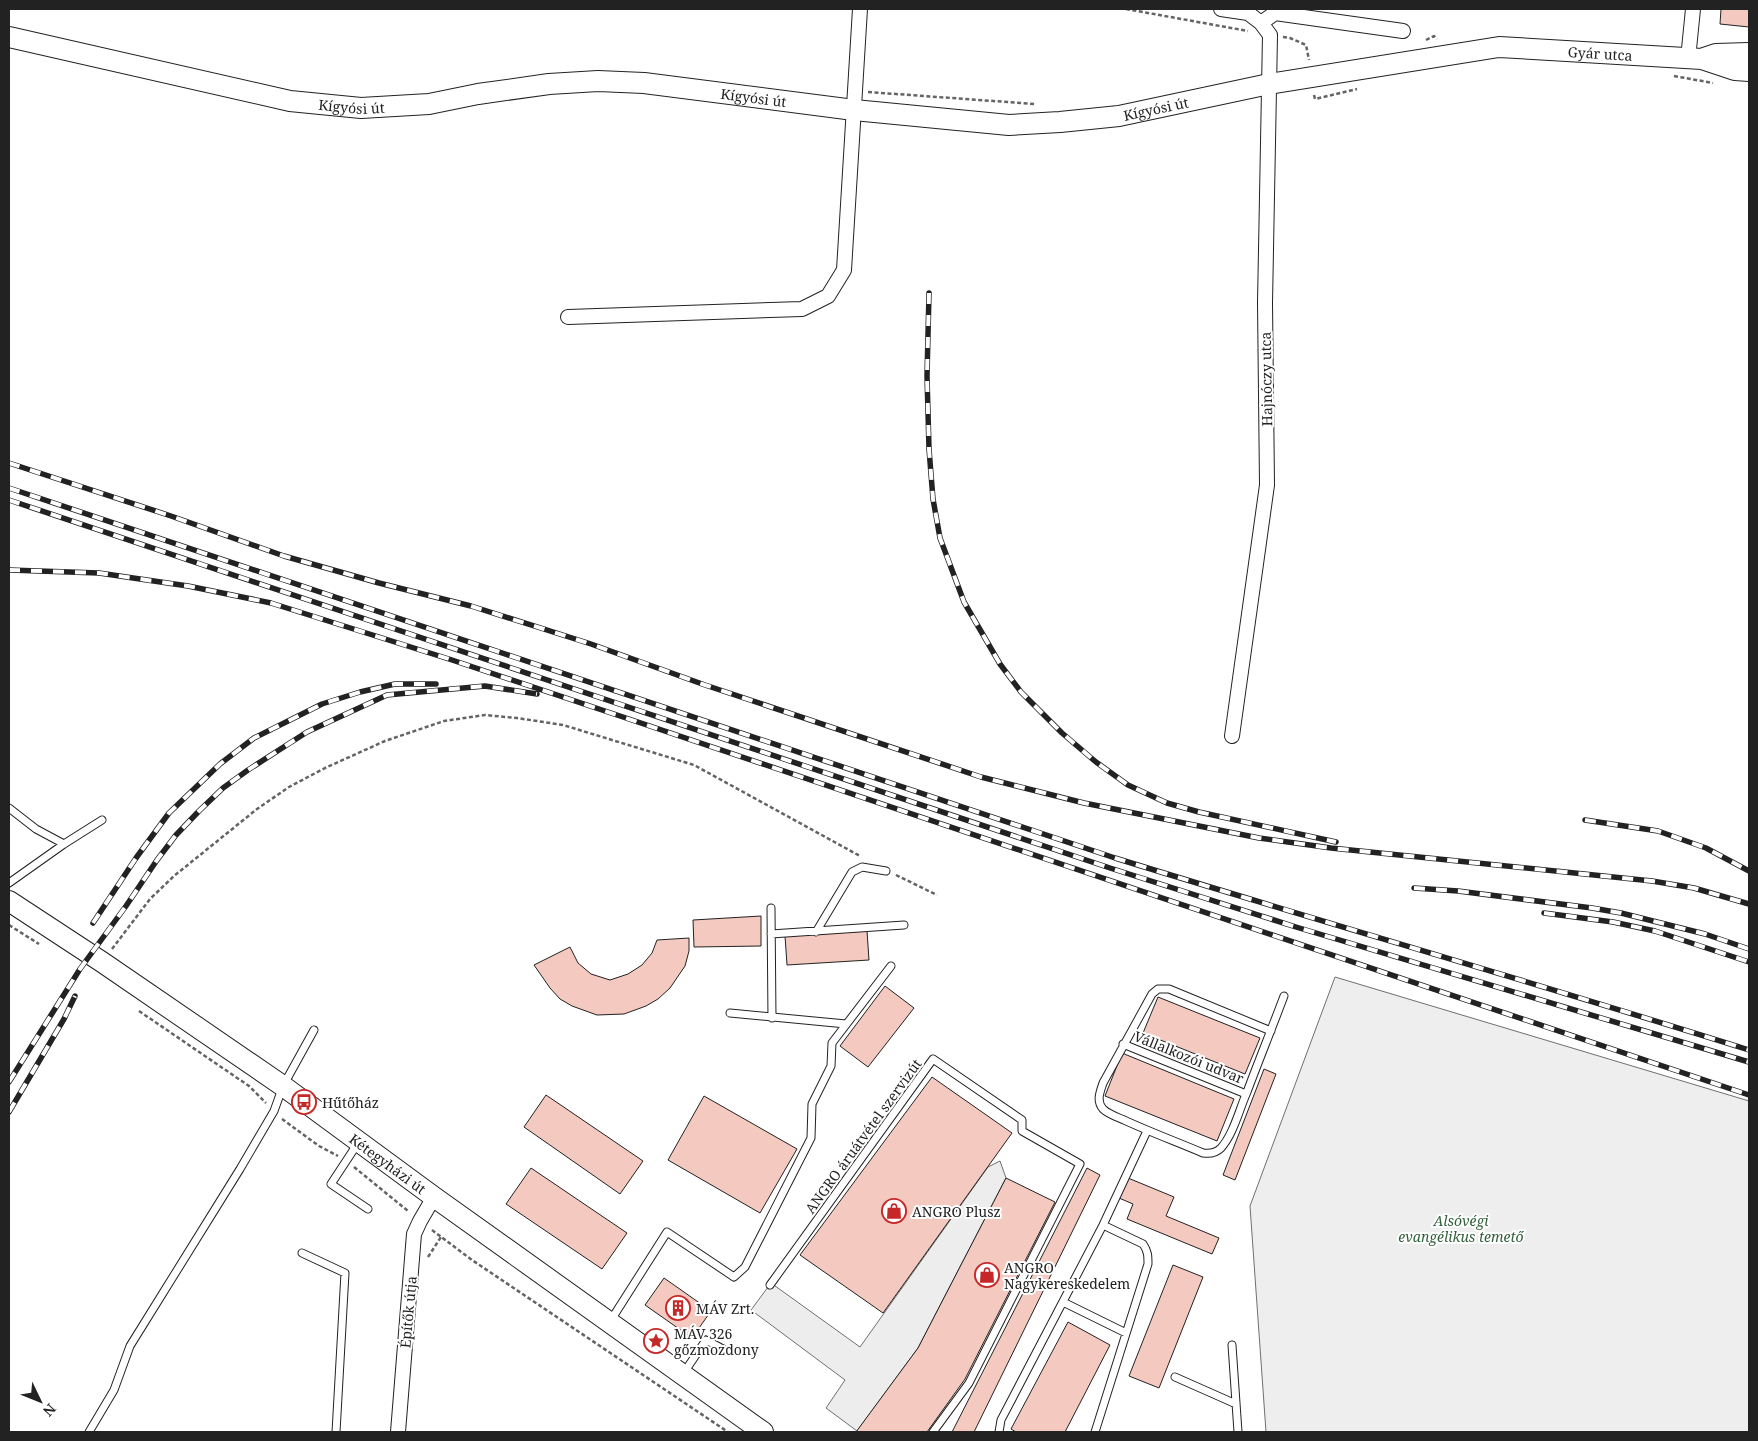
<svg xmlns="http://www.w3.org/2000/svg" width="1758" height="1441" viewBox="0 0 1758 1441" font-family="'Noto Serif',serif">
	<rect width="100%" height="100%" fill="#fff"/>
	<path fill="#eee" stroke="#6f6f6f" d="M1335 977 1749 1101V1432H1266L1250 1206Z"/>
	<path fill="#ededed" stroke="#6f6f6f" d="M1000 1161 1006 1178 918 1348 857 1431 826 1408 845 1380 751 1310 771 1283 860 1347 988 1167Z"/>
	<path fill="#f3c9c0" stroke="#222" d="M1721 9H1749V27L1720 24Z
		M761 916V946L694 947 693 920Z
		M867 931 869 960 787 965 785 936Z
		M689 938V951L685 966 670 988 658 999 646 1006 624 1014 597 1015 572 1006 560 999 550 988 534 965 570 947 578 963 591 974 610 980 628 974 642 965 652 953 657 940Z
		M885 986 914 1008 868 1067 840 1046Z
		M1158 997 1260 1038 1245 1074 1143 1033Z
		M1122 1053 1234 1099 1217 1141 1105 1096Z
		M1264 1069 1276 1074 1235 1180 1223 1175Z
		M932 1077 1012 1133 883 1313 800 1255Z
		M546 1095 643 1161 620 1194 524 1127Z
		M704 1096 797 1149 760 1213 668 1160Z
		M531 1168 627 1233 602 1269 506 1204Z
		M1087 1168 1100 1175 974 1432H952Z
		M1006 1178 1055 1202 965 1379 927 1432H856L918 1348Z
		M1128 1178 1174 1197 1166 1216 1219 1238 1212 1254 1127 1219 1133 1204 1119 1198Z
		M1173 1265 1203 1277 1159 1388 1129 1376Z
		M664 1278 711 1311 692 1338 645 1305Z
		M1068 1322 1110 1345 1065 1432H1016L1011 1429Z"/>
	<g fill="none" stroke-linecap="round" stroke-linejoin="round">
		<defs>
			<path id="lane" d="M9 808 36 829 64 844
				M9 883 64 844 102 820
				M771 908 772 1018
				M816 932 852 872 862 867 886 871
				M771 934 904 925
				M730 1013 846 1024
				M1271 1031 1169 989H1158L1152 994 1103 1083C1100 1092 1096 1101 1103 1109 1108 1114 1117 1117 1124 1120 1150 1132 1177 1142 1203 1153 1210 1154 1216 1153 1221 1148 1234 1133 1239 1110 1247 1092 1259 1060 1272 1028 1284 996
				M1123 1044 1246 1094
				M358 1143 331 1184 368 1209
				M302 1253 345 1273 336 1432
				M770 1285 933 1059 1022 1120V1131L1080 1164 969 1383 933 1432
				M1063 1302 1126 1333
				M611 1320 667 1232 734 1277 745 1267 811 1138 812 1104 831 1066 832 1043 891 966
				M1232 1345 1238 1432
				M683 1374 706 1340 723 1349
				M1175 1377 1236 1404
				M89 1432 114 1390 130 1346 240 1169 274 1111 283 1086 314 1030
				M999 1432 1001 1420 1103 1225 1147 1131
				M1095 1432 1148 1264C1148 1256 1148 1251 1143 1244L1103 1225"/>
			<path id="street" d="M1221 9 1248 13 1261 23 1275 13 1403 31
				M1688 59 1693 9
				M568 317 802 309 828 296 844 270 860 9
				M1232 736 1267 485 1265 303 1270 35 1261 23
				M398 1432 414 1234 420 1221 434 1197"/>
			<g id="secondary">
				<path id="s1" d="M9 37 290 101 361 108 429 104 478 94 549 84 598 81 644 83 854 110 1009 125 1060 122 1119 116 1269 84 1499 47 1702 59 1735 70 1749 71"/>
				<path d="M1704 58 1716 54 1749 53"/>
				<path id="s2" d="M9 901 102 962 283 1086 434 1197 763 1432"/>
			</g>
		</defs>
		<use href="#lane" stroke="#222" stroke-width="9"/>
		<use href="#street" stroke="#222" stroke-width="16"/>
		<use href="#secondary" stroke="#222" stroke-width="22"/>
		<path stroke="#646464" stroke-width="2.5" stroke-dasharray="4 2.5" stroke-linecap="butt" d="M1126 9 1248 31
			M1283 37 1290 38 1306 45 1309 60
			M1426 40 1434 36 1437 39
			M1674 76 1713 83
			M868 92 1035 104
			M1314 95 1315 99 1357 89
			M896 875 937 895
			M9 925 39 944
			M112 949 150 899 174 876 257 809 289 787 325 768 385 741 444 721 485 715 517 718 563 725 694 765 860 856
			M139 1011 249 1086 266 1103
			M282 1119 319 1146 338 1156
			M354 1167 408 1211
			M432 1230 472 1260 728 1432
			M428 1257 441 1237"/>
		<use href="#lane" stroke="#fff" stroke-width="7"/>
		<use href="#street" stroke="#fff" stroke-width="14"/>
		<use href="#secondary" stroke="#fff" stroke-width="20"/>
		<defs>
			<path id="rail" d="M929 293 927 376 929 449 933 499 940 538 964 602 1000 664 1021 692 1062 733 1096 762 1128 785 1167 803 1199 812 1336 842
				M9 463 171 516 284 556 379 583 471 606 591 644 705 685 981 777 1084 803 1259 838 1331 848 1652 881 1694 888 1749 904
				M9 488 1115 858C1326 923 1539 984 1749 1050
				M9 500 1110 868 1296 927 1749 1062
				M9 570 99 573 188 586 271 603 452 660 620 716 1749 1095
				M1585 820 1658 831 1706 848 1749 871
				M1414 888 1458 891 1592 908 1621 913 1705 934 1749 949
				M1544 913 1613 922 1655 931 1749 962
				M93 923 136 858 169 813 220 764 254 738 322 704 360 692 395 684H436
				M9 1082 80 969 126 906 157 860 176 835 199 811 223 788 248 770 307 732 387 695 485 686 537 694
				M9 1112 64 1019 75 996"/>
		</defs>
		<use href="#rail" stroke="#222" stroke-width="5.5"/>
		<use href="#rail" stroke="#fff" stroke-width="4" stroke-dasharray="11" stroke-linecap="butt"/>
	</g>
	<defs>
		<symbol id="bus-ring" viewBox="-11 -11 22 22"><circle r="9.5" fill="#fff" stroke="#c62828" stroke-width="1.5"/><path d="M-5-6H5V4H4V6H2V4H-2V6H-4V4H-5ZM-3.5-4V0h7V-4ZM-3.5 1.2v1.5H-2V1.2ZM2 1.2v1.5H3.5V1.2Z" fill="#c62828"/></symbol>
		<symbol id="shop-ring" viewBox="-11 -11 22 22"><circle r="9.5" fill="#fff" stroke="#c62828" stroke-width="1.5"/><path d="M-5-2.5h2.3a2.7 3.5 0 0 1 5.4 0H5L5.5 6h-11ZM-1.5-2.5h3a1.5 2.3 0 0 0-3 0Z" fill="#c62828"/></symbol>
		<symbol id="building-ring" viewBox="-11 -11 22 22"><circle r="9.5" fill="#fff" stroke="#c62828" stroke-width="1.5"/><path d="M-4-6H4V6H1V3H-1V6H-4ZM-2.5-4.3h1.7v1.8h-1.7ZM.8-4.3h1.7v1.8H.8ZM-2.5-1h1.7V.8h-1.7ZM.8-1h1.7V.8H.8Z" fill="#c62828"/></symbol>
		<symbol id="sight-ring" viewBox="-11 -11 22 22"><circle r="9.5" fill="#fff" stroke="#c62828" stroke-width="1.5"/><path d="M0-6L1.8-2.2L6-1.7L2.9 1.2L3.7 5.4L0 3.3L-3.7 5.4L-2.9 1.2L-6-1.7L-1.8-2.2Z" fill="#c62828"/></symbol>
	</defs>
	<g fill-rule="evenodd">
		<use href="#bus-ring" x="290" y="1088" width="28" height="28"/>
		<use href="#shop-ring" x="880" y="1197" width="28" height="28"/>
		<use href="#shop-ring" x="973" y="1261" width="28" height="28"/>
		<use href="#building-ring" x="664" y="1294" width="28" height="28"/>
		<use href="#sight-ring" x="642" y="1327" width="28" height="28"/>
	</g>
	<g text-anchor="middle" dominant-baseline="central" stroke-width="4" stroke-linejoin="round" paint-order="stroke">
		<g font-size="14" fill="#222" stroke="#fff">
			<text stroke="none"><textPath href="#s1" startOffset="1610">Gyár utca</textPath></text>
			<text stroke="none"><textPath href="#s1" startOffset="755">Kígyósi út</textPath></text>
			<text stroke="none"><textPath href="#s1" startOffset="350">Kígyósi út</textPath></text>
			<text stroke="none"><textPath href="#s1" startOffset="1160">Kígyósi út</textPath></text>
			<text transform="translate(1266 379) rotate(-91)">Hajnóczy utca</text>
			<text transform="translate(1189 1057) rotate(22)">Vállalkozói udvar</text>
			<text transform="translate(863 1136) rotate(-54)">ANGRO áruátvétel szervizút</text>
			<text stroke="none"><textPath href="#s2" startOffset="461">Kétegyházi út</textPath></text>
			<text transform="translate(408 1312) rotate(-85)">Építők útja</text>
		</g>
		<g font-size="14" fill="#222" stroke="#fff" text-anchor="start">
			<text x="322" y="1102">Hűtőház</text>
			<text x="912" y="1211">ANGRO Plusz</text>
			<text x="1004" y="1267">ANGRO<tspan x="1004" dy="16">Nagykereskedelem</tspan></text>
			<text x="696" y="1308">MÁV Zrt.</text>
			<text x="674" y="1333">MÁV 326<tspan x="674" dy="16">gőzmozdony</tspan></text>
		</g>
		<g font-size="14" font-style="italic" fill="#2f5e38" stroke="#fff">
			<text x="1461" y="1220">Alsóvégi<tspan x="1461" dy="16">evangélikus temető</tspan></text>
		</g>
	</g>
	<rect width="1758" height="1441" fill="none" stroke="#222222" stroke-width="20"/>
	<g transform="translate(40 1401) rotate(133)" stroke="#ffffff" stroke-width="4" paint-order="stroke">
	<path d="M0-4L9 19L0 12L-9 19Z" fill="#222222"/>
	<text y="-8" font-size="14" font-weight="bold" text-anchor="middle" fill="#222222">N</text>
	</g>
</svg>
